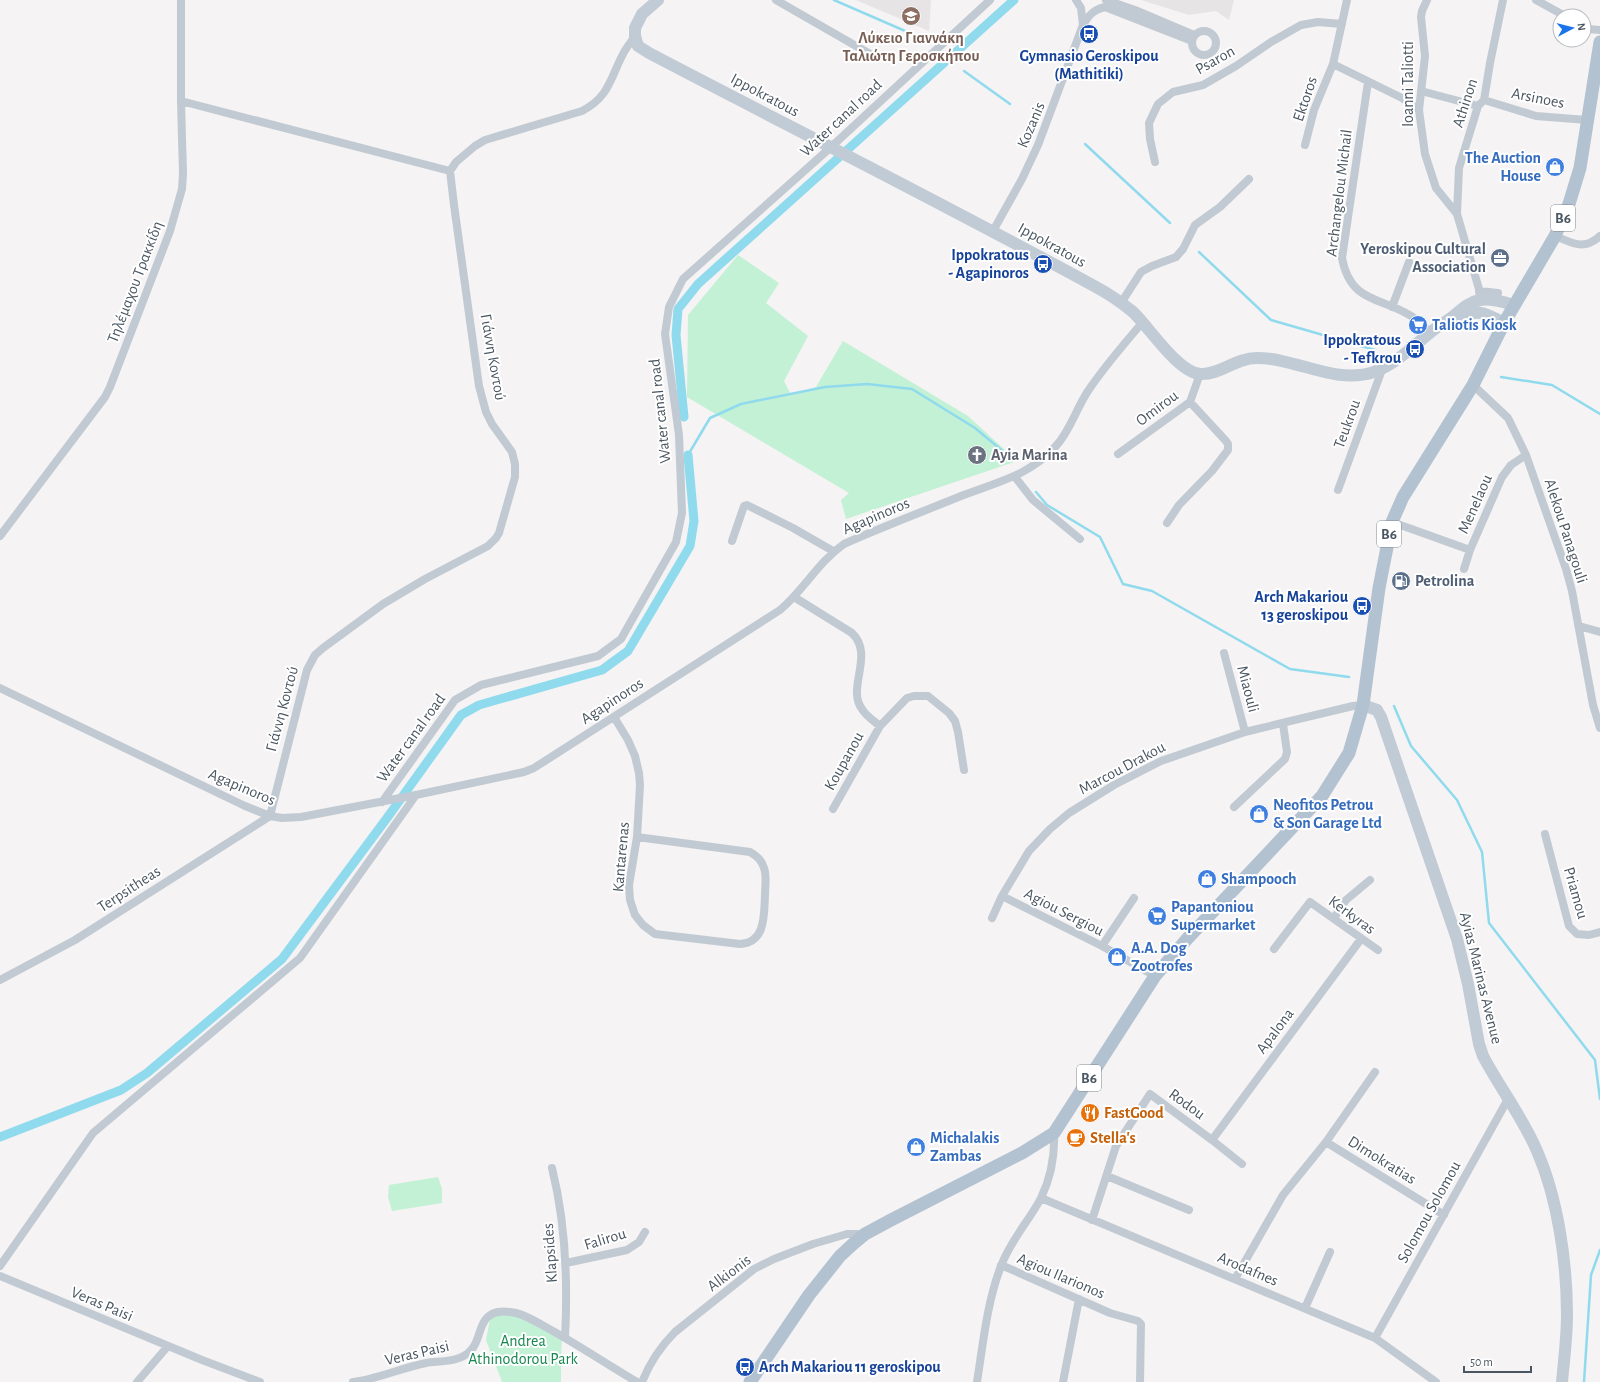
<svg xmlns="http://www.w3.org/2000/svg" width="1600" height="1382" viewBox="0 0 1600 1382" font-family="'Alegreya Sans',sans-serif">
	<rect width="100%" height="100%" fill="#f5f3f3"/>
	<path fill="#e6e4e5" d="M856 0H931L929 31Z
		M1141 0H1234L1229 20 1216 11 1189 15Z"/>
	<path fill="#c3f1d5" d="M738 255 779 283 766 303 808 336 784 381 791 395 816 387 843 341 968 416 1017 461 846 519 841 500 849 493 687 397 688 315Z
		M438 1177 442 1189V1203L392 1211 388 1197 389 1185Z
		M516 1313 562 1336 561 1358V1382H502L486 1340 491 1314Z"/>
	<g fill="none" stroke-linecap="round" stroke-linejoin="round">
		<path stroke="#90daee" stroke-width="2.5" d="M834 0 919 37
			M964 71 1010 104
			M1085 144 1170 223
			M1199 252 1271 320 1375 350
			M1501 377 1552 385 1600 414
			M688 455 710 418 741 404 825 387 867 384 912 389 975 428 1005 453
			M1036 492 1047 505 1100 537 1123 584 1152 591 1290 669 1349 677
			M1394 706 1411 746 1457 800 1482 852 1489 923 1595 1060 1600 1099
			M1584 1382 1591 1275 1600 1250"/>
		<path stroke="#90daee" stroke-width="9" d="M684 417 676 335 678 309 698 284 1014 0
			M0 1137 121 1090 147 1073 282 959 387 818 461 715 479 705 602 670 628 651 690 546 694 521 688 455"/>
		<path stroke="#c1cad2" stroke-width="8" d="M776 0 870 54
			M1076 0 1081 8 1083 25
			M1106 0 1135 10 1194 35
			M1427 0 1422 11 1421 17 1425 56 1419 110 1425 154 1436 188 1457 214 1479 289 1480 300
			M1536 0 1565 16
			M1584 26 1588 29 1600 30
			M1192 43a12 12 0 1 1 24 0a12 12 0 1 1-24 0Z
			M1333 64 1402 98 1419 110
			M1368 82 1342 258C1351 307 1387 296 1417 320 1422 323 1426 329 1430 333
			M1421 91 1478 106
			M1484 100 1536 116 1587 120
			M181 101 450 171
			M1305 145 1314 110 1333 64 1347 0
			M1155 162 1150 139 1149 123 1158 104 1173 92 1203 85 1236 66 1271 42 1301 25 1318 22 1342 24
			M1457 214 1459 168 1478 106 1484 100 1490 63 1503 0
			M993 231 1022 179 1038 145 1083 25C1089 15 1093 10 1105 7L1192 41
			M1555 236C1573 243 1584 251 1600 236
			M1479 291 1498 293
			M1121 303 1141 272 1152 266 1176 257 1183 249 1195 225 1220 207 1249 179
			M1392 307 1409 262
			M1473 385 1508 418 1526 455 1566 569 1572 591 1593 705 1600 728
			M1118 454 1190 402 1200 374
			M1015 477 1033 500 1080 539
			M1338 490 1383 367
			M1392 522 1470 550
			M1167 523 1179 505 1212 471 1228 450V444L1226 441 1190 402
			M0 536 105 397 110 387 170 231 182 189 183 174 181 101V0
			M732 541 744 506 747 505 793 528 833 551
			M1464 569 1470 550 1502 477 1511 465 1526 455
			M794 597 852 633C875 655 846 688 862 709 866 716 874 721 880 726
			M1579 626 1600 632
			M1224 653 1245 732
			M0 688 245 806 270 816 282 818 301 817 416 795 524 772 534 768 780 610C804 590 818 562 844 544 882 527 922 512 961 496 997 482 1029 476 1056 446 1070 431 1076 409 1088 391 1104 367 1123 345 1142 323
			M614 717 628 740 635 756 639 773 640 785 637 837 629 885 630 900 635 915 643 925 655 934 740 944C766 943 764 914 765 895 765 886 767 876 764 868 762 860 757 856 750 852L637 837
			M382 802 455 700 481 685 598 656 621 639 676 542 682 513 679 435 665 334 669 307 683 279 830 148 990 0
			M1234 807 1285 759 1287 752 1283 724
			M833 809 880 726 907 698 914 696H928L949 713 955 721 958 732 964 770
			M1545 834 1569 926 1577 934 1589 935 1600 932
			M1002 896 1102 946 1155 976
			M992 918 1002 896 1029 851 1050 829 1069 813 1114 785 1161 761 1245 732 1353 706 1363 705
			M1334 918 1346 900 1370 880
			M1102 946 1134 898
			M1274 949 1310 902 1378 950
			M0 980 75 940 270 816 307 670 315 655 323 648 383 604 425 579 488 546 496 538 499 533 515 477V464L512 452 492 424 486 412 479 386 454 205 450 171 456 162 475 146 485 140 582 111C609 97 610 79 623 54 626 48 631 42 635 36
			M1212 1140 1361 939
			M1326 1142 1444 1215
			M552 1168C566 1224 568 1281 565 1338
			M1107 1176 1189 1210
			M1041 1198 1375 1338 1436 1382
			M1092 1220 1116 1146 1150 1094 1212 1140 1242 1164
			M566 1263 627 1250 639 1242 645 1232
			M1001 1265 1110 1313 1138 1321 1141 1324 1140 1382
			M0 1266 93 1133 300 958 416 795
			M0 1276 202 1360 260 1382
			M1235 1279 1283 1195 1326 1142 1375 1072
			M1305 1308 1330 1252
			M1375 1338 1508 1099
			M137 1382 168 1346
			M353 1382C378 1379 401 1368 426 1363 439 1361 456 1362 467 1354 483 1343 476 1316 498 1312 503 1311 511 1312 516 1313 528 1316 540 1324 551 1330 580 1346 608 1365 637 1382
			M642 1382C650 1362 660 1347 675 1332L754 1269 774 1259 813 1244 847 1234H865
			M977 1382C983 1344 987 1302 1001 1266 1010 1241 1029 1221 1041 1198 1051 1177 1055 1155 1054 1133
			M1063 1382 1079 1299"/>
		<path stroke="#c1cbd6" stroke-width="12" d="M658 0 642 14 635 28V36L638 46 649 53C798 131 948 206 1096 287 1109 294 1122 303 1133 312 1149 327 1179 374 1201 374 1220 375 1235 358 1257 358 1297 358 1334 385 1374 372 1396 364 1413 346 1431 332 1437 327 1444 323 1451 318 1460 311 1468 302 1480 300 1491 298 1503 302 1514 305
			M1454 317C1480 311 1480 310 1504 323
			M1363 705 1377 710 1381 717 1457 939 1468 984 1479 1044 1483 1056C1500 1088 1523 1118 1537 1151 1558 1199 1567 1263 1567 1315 1567 1337 1564 1360 1562 1382"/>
		<path stroke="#b3c2d1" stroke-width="13" d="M750 1382 809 1295 840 1256 853 1244 865 1234 891 1220 1022 1153 1054 1133 1155 976 1187 939 1322 796 1349 753 1363 705 1379 588 1392 522 1403 497 1473 385 1504 323 1555 236 1569 204 1580 168 1600 42"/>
	</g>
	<defs>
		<symbol id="school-disc" viewBox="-11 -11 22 22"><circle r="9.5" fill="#8d6e63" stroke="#fff"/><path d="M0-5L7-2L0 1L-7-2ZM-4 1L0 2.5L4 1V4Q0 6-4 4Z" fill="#fff"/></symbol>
		<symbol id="bus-disc" viewBox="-11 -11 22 22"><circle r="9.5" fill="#1a4fb4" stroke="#fff"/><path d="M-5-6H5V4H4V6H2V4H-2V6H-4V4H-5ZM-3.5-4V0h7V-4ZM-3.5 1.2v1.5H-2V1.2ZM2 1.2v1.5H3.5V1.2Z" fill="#fff"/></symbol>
		<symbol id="shop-disc" viewBox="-11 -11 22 22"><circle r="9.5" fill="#3f7fe0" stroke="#fff"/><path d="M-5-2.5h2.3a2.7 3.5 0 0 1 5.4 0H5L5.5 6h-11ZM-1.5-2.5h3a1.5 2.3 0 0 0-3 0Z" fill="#fff"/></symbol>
		<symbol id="office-disc" viewBox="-11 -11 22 22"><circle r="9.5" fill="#5c6f8a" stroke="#fff"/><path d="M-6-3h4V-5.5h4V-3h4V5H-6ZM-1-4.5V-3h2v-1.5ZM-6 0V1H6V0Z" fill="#fff"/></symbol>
		<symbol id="supermarket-disc" viewBox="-11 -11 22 22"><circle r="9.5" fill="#3f7fe0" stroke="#fff"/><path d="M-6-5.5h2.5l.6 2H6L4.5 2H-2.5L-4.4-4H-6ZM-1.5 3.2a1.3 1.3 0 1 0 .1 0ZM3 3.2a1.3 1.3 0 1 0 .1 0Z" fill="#fff"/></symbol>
		<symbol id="church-disc" viewBox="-11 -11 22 22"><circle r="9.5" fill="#6b7280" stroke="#fff"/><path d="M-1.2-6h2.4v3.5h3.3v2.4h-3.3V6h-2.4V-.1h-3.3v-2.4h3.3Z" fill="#fff"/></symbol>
		<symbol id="fuel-disc" viewBox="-11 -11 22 22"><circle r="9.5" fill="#5c6f8a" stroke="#fff"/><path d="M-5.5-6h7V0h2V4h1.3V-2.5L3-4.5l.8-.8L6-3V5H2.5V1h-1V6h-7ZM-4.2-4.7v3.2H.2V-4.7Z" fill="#fff"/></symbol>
		<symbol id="restaurant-disc" viewBox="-11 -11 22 22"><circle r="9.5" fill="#e8710a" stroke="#fff"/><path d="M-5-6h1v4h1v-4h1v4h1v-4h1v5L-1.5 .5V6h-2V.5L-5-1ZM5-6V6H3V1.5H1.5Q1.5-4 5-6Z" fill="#fff"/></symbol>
		<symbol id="cafe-disc" viewBox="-11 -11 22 22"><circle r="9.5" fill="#e8710a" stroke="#fff"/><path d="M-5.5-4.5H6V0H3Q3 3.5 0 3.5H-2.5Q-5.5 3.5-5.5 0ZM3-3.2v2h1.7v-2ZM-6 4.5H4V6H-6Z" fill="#fff"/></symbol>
	</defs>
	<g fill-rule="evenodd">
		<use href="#school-disc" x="900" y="5" width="22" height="22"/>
		<use href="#bus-disc" x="1078" y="23" width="22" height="22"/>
		<use href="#shop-disc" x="1544" y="156" width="22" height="22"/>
		<use href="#office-disc" x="1489" y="247" width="22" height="22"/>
		<use href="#bus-disc" x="1032" y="253" width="22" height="22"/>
		<use href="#supermarket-disc" x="1407" y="314" width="22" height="22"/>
		<use href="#bus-disc" x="1404" y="338" width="22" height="22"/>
		<use href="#church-disc" x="966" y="444" width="22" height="22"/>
		<use href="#fuel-disc" x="1390" y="570" width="22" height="22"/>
		<use href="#bus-disc" x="1351" y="595" width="22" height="22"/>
		<use href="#shop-disc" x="1248" y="803" width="22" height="22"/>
		<use href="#shop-disc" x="1196" y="868" width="22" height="22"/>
		<use href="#supermarket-disc" x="1146" y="905" width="22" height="22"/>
		<use href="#shop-disc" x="1106" y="946" width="22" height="22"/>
		<use href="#restaurant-disc" x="1079" y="1102" width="22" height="22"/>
		<use href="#cafe-disc" x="1065" y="1127" width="22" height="22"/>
		<use href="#shop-disc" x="905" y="1136" width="22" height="22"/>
		<use href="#bus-disc" x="734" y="1356" width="22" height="22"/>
	</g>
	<g text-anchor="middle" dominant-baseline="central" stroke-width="4" stroke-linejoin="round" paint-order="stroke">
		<g fill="#fff" stroke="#808990" stroke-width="1">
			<rect x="1551" y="205" width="24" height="26" rx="3"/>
			<rect x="1377" y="521" width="24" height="26" rx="3"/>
			<rect x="1077" y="1065" width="24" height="26" rx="3"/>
		</g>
		<g font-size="15" font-weight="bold" fill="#4a5661">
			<text x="1563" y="218">B6</text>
			<text x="1389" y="534">B6</text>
			<text x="1089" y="1078">B6</text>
		</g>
		<g font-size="16" font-weight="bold" fill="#785e54" stroke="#fff">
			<text x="911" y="38">Λύκειο Γιαννάκη<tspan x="911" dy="18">Ταλιώτη Γεροσκήπου</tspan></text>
		</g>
		<g font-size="16" font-weight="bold" fill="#164399" stroke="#fff" text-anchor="end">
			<text x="1089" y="56" text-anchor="middle">Gymnasio Geroskipou<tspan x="1089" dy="18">(Mathitiki)</tspan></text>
			<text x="1029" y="255">Ippokratous<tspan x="1029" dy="18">- Agapinoros</tspan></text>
			<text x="1401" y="340">Ippokratous<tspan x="1401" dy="18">- Tefkrou</tspan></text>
			<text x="1348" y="597">Arch Makariou<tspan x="1348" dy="18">13 geroskipou</tspan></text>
			<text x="759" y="1367" text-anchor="start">Arch Makariou 11 geroskipou</text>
		</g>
		<g font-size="16" fill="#4a5661" stroke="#fff">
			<text transform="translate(1215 60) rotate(-29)">Psaron</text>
			<text transform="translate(1408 84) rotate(-90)">Ioanni Taliotti</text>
			<text transform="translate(765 95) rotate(28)">Ippokratous</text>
			<text transform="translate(1538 98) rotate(11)">Arsinoes</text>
			<text transform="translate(1305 99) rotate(-71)">Ektoros</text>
			<text transform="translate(1465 103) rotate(-72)">Athinon</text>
			<text transform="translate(841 118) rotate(-43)">Water canal road</text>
			<text transform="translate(1031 125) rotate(-67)">Kozanis</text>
			<text transform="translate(1339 193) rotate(-83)">Archangelou Michail</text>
			<text transform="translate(1052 245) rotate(29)">Ippokratous</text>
			<text transform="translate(135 282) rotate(-69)">Τηλέμαχου Τρακκίδη</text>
			<text transform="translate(493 357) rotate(80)">Γιάννη Κοντού</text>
			<text transform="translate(1157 408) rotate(-37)">Omirou</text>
			<text transform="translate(660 411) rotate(-96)">Water canal road</text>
			<text transform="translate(1347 424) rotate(-70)">Teukrou</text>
			<text transform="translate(1475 504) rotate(-66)">Menelaou</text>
			<text transform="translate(876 516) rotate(-23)">Agapinoros</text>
			<text transform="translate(1566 531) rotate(72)">Alekou Panagouli</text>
			<text transform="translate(1248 689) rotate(75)">Miaouli</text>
			<text transform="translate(612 701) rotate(-33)">Agapinoros</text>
			<text transform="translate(282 709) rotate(-75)">Γιάννη Κοντού</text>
			<text transform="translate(411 738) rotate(-54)">Water canal road</text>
			<text transform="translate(844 761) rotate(-61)">Koupanou</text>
			<text transform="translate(1122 768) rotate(-28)">Marcou Drakou</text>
			<text transform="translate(242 787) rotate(23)">Agapinoros</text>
			<text transform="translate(621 857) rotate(-85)">Kantarenas</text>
			<text transform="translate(129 889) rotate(-33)">Terpsitheas</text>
			<text transform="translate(1576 893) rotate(74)">Priamou</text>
			<text transform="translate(1064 912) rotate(27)">Agiou Sergiou</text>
			<text transform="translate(1352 915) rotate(36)">Kerkyras</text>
			<text transform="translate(1481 978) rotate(76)">Ayias Marinas Avenue</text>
			<text transform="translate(1275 1031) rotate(-53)">Apalona</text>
			<text transform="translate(1187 1104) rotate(36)">Rodou</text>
			<text transform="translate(1382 1160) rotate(32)">Dimokratias</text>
			<text transform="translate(1429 1212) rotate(-61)">Solomou Solomou</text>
			<text transform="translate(605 1239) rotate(-17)">Falirou</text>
			<text transform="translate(550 1253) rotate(-94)">Klapsides</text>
			<text transform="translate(1248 1269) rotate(23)">Arodafnes</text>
			<text transform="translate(729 1273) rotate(-37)">Alkionis</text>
			<text transform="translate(1061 1276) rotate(23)">Agiou Ilarionos</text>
			<text transform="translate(102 1304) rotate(23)">Veras Paisi</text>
			<text transform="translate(417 1353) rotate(-13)">Veras Paisi</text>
		</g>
		<g font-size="16" font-weight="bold" fill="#366cbe" stroke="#fff" text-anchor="start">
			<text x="1541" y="158" text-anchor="end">The Auction<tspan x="1541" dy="18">House</tspan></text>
			<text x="1432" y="325">Taliotis Kiosk</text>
			<text x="1273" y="805">Neofitos Petrou<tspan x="1273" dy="18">&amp; Son Garage Ltd</tspan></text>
			<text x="1221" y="879">Shampooch</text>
			<text x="1171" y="907">Papantoniou<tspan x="1171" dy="18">Supermarket</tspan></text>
			<text x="1131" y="948">A.A. Dog<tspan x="1131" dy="18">Zootrofes</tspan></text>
			<text x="930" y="1138">Michalakis<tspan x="930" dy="18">Zambas</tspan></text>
		</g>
		<g font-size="16" font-weight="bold" fill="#4e5e75" stroke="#fff" text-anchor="end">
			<text x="1486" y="249">Yeroskipou Cultural<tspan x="1486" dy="18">Association</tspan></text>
			<text x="1415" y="581" text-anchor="start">Petrolina</text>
		</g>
		<g font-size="16" font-weight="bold" fill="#5b616d" stroke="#fff" text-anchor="start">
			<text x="991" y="455">Ayia Marina</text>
		</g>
		<g font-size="16" font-weight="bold" fill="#c56008" stroke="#fff" text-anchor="start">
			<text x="1104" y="1113">FastGood</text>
			<text x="1090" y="1138">Stella's</text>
		</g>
		<g font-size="16" fill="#17864f" stroke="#fff">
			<text x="523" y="1341">Andrea<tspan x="523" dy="18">Athinodorou Park</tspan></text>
		</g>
	</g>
	<g transform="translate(1572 28) rotate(83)"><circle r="19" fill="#ffffff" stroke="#b7bbc0"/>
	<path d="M0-3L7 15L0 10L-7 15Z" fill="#1a73e8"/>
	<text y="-6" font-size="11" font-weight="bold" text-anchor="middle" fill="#4a5661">N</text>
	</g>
	<path d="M1464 1366v6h67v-6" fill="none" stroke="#4a5661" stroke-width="2"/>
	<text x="1470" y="1366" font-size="12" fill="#4a5661" stroke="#ffffff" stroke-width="3" paint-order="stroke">50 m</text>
</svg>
